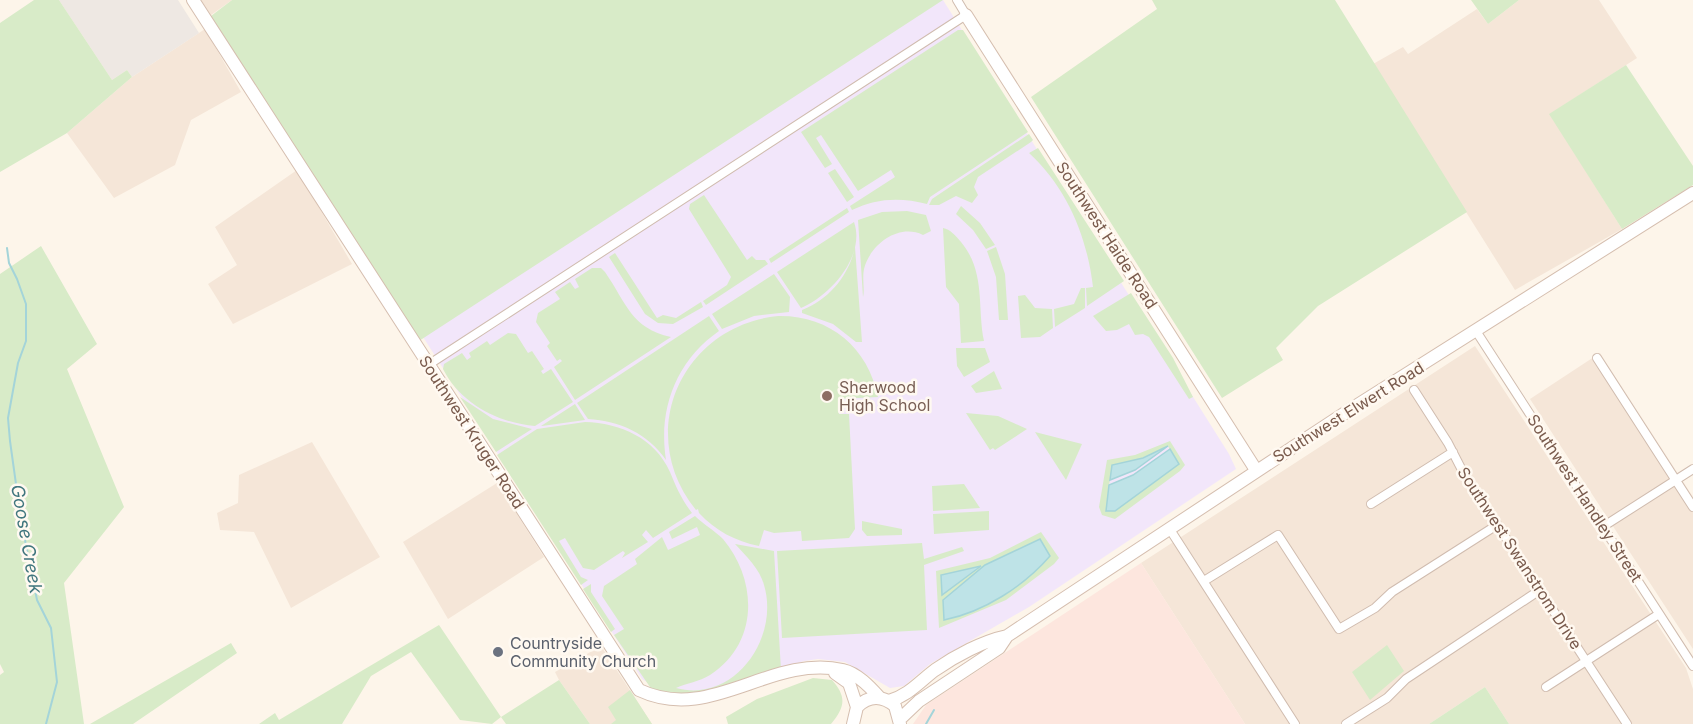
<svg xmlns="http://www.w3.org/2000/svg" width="1693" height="724" viewBox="0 0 1693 724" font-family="Inter,sans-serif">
	<rect width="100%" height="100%" fill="#fdf5ea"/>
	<path fill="#f5e6d8" d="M201 0H232L211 15Z
		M1519 0H1599L1637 58 1550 114 1622 229 1515 290 1373 64 1403 47 1408 54 1477 9 1488 24Z
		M205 29 241 92 191 120 175 165 114 198 67 133 132 77Z
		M297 170 352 264 233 324 208 284 237 265 215 227Z
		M1475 346 1686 668 1693 689V724H1509L1485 687 1429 724H1245L1141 563Z
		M1600 353 1693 497V649L1530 399Z
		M312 442 380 557 291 608 254 532 220 530 217 513 238 503 239 475Z
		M497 483 544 557 448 619 403 542Z
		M601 646 652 724H590L559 680 555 672Z"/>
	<path fill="#fde6de" d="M1141 563 1245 724H913L926 705Z"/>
	<path fill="#eee8e3" d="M59 0H178L199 33 132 77 127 70 112 80Z"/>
	<path fill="#f2e6fa" d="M941 0H943L1229 454 1236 469 1029 607 930 664 904 686 890 688 845 662 818 659 804 661 681 703 642 679 423 337Z"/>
	<path fill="#d8ebc8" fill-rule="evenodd" d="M34 0H59L112 80 127 70 132 77 67 133 0 172V23Z
		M232 0H943L419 341 211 16Z
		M1152 0H1335L1467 212 1318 306 1276 348 1283 360 1222 398 1031 97 1157 9Z
		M1471 0H1519L1488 24Z
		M958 30H963L1028 132 930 197 927 204C901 197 876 198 852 210L850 206 895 177 891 170 858 191 821 135 816 138 832 164 825 168 801 132Z
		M1626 65 1693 166V185L1622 229 1549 114Z
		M1029 134 1033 140 1031 142 978 177 974 187 978 195 972 203 956 196 939 205H929L932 199Z
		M1038 148 1124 281 1087 306 1086 288 1093 287C1087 236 1067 188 1029 153Z
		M835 169 854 197 847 202 828 173Z
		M704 195 747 260 752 256 756 260H765L768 264 706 305 703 301 727 285 731 277 689 209 690 204Z
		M961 206 980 223 995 245 986 249 973 230 956 214Z
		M847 208 849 212 771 263 769 259Z
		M907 211 926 215 931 231 923 235C898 223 870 245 864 269 862 278 865 290 863 297L858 220 882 212Z
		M854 222C866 256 830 296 801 308L777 272Z
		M943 228C950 229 956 236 961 242 986 272 977 307 984 341L961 343 959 304 946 287Z
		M41 246 97 344 67 369 124 507 64 583 84 724H0V675L4 672 0 664V274Z
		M855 247 862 342H856L833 324 802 313V310C830 299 849 275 855 247Z
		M996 247 1005 274 1008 320H999L996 277 987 251Z
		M615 253 657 318 663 315 676 318 701 302 703 307 673 324 658 323 645 314 609 257Z
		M592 268H601L605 272C627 304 631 328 671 337L575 400 554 367 562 361 560 359 557 361 547 346 550 343 536 322 538 313 560 299 555 292 570 282 575 289 579 287 575 279Z
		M774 274 790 297 789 312 754 316 722 329 712 314Z
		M1081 288H1085V308L1055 327 1054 309 1074 304Z
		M1131 293 1173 358 1193 397 1189 399 1149 337 1143 334 1135 335 1129 324 1117 330 1106 331 1093 316Z
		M1025 295 1035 308 1052 309 1053 328 1040 337 1021 338 1018 296Z
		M709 316 719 331C676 361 658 409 666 460 647 433 620 421 588 419L577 403Z
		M778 316C829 315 868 347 878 397L838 399 839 414H849L855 529 849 538 802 541 801 531 774 533 764 530 759 546C735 541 716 531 699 513L698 509 696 510C634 434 681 326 778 316Z
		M508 333 516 334 528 353 532 351 544 369 541 371 543 374 551 369 573 402 535 426C498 423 460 403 443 369L444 364 462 353 467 360 471 357 469 353 487 341 490 345Z
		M956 348H985L990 362 964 377 957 366Z
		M994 371 1002 389 976 393 971 386Z
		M460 397 493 419 532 429 496 452Z
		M575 404 585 420 542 426H541Z
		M966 413 998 416 1027 429 995 450 993 448 990 450Z
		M585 422C620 423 655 438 670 472 676 487 682 500 692 513L653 538 646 530 642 535 648 542 622 558 625 553 623 551 594 570 583 568 565 538 559 541 581 577 588 580 581 585 497 455 537 429Z
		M1035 432 1082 444 1066 480Z
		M1170 441 1185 465 1180 471 1115 519 1102 515 1099 507 1107 460 1135 455ZM1168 446 1170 450 1133 475 1109 485 1110 480 1135 470Z
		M964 484 980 508 933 511 932 486Z
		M989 511V530L934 534 933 514Z
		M695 516C703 524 715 531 723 539 758 581 759 643 710 675 699 682 687 683 676 688 734 704 780 638 764 585 760 569 746 556 735 544L774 551 781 670 708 700 656 691 650 687 614 635 624 629 602 596 604 586 637 564 635 559 662 537 668 550 700 535 697 527 672 539 669 532Z
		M862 521 902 529V535L867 536 862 530Z
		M1041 532 1059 558 1054 564 1006 600 939 628 936 571 990 558Z
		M922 543 924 559 962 547 964 551 924 565 927 630 782 638 777 551Z
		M591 584V592L615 629 611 632 583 589Z
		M439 625 501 717 559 680 590 724H506L501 717 492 724 460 720 411 652 371 676 342 724H259L275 713 279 720Z
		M231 643 237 653 133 724H90Z
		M1387 645 1404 671 1370 700 1352 672Z
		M813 678 832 680C847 697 845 707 831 724H728L726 717 757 699Z
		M1485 687 1509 724H1429Z
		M630 690 652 724H611L616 720 608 707Z"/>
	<path fill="#bee3e7" stroke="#a4d4d9" stroke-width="1.5" d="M1168 446 1135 470 1110 480 1112 465 1143 458Z
		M1170 449 1179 464 1115 511H1106L1109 485 1133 475Z
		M1040 539 1050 556C1024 586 984 612 944 620L943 600 985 565Z
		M981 566 942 595 941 575Z"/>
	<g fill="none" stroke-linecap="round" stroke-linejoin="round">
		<path stroke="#a4d4d9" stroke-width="2" d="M7 248 9 263 17 279 26 304V341L18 363 8 418 10 441 21 520 37 600 51 628 57 682 46 724
			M926 724 934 710"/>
		<defs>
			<path id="street" d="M1476 331 1693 666
				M1597 358 1693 507
				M428 365 966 15 957 0
				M1414 390 1448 443 1463 472 1627 724
				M1371 504 1453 452
				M1604 526 1693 469
				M1169 528 1295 724
				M1204 581 1278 535 1339 629 1375 608 1392 592 1497 525
				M1546 687 1659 614
				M1346 724 1387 698 1406 679 1540 590"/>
			<path id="secondary" d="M193 0 639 690C711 724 769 654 843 670 857 673 870 687 879 697
				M966 15 1256 470
				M835 673 849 683 857 707
				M889 701C909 695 919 682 935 670 955 656 983 641 1007 636L1348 411 1693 193
				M900 719 919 701 999 648 1007 636
				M853 724 857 707C869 695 882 695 895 706L900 724"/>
		</defs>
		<use href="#street" stroke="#d0bcaf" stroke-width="10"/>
		<use href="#secondary" stroke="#d5beaf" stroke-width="14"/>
		<use href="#street" stroke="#fff" stroke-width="8"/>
		<use href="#secondary" stroke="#fff" stroke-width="12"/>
	</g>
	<circle fill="#8d6e63" stroke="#fff9f1" stroke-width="2" cx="827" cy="396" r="6"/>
	<circle fill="#6b7280" stroke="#fff9f1" stroke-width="2" cx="498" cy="652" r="6"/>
	<g text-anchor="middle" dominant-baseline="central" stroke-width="5" stroke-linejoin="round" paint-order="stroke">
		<g font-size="16" fill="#795a4c" stroke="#fff9f1">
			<text transform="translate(1107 235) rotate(57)">Southwest Haide Road</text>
			<text transform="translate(1348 412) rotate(-32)">Southwest Elwert Road</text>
			<text transform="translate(472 432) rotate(57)">Southwest Kruger Road</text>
			<text transform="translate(1585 498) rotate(57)">Southwest Handley Street</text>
			<text transform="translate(1520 558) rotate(57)">Southwest Swanstrom Drive</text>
		</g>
		<g font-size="16" fill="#785e54" stroke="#fff9f1" text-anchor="start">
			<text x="839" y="387">Sherwood<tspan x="839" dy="18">High School</tspan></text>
		</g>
		<g font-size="16" fill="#5b616d" stroke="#fff9f1" text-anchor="start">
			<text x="510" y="643">Countryside<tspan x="510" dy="18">Community Church</tspan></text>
		</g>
		<g font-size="18" font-style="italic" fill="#40767e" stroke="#fff9f1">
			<text transform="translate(27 539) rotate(80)">Goose Creek</text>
		</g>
	</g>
</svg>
